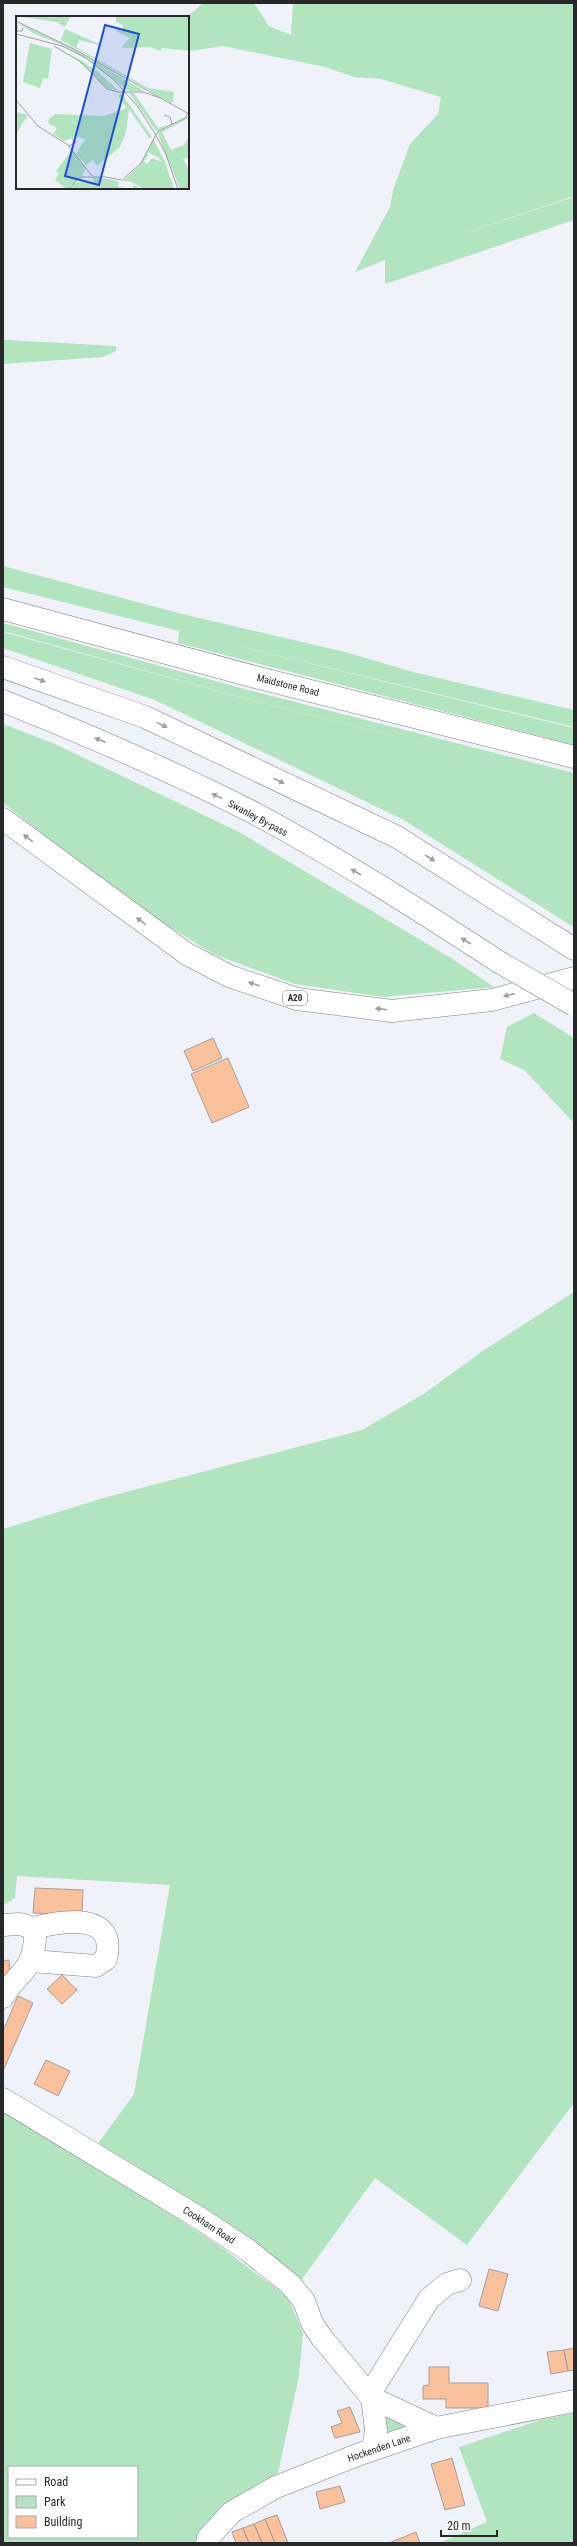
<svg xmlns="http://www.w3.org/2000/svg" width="577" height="2546" viewBox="0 0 577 2546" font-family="'Roboto Condensed',sans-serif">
	<rect width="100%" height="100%" fill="#eff2f8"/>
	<path fill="#b2e4bf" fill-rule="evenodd" d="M203 3H254L269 26 291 35 293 3H574V196L440 241 574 197V220L385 284V260L355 272 390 207 393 190 410 144 438 114 441 97 381 79 354 77 325 67 223 46 191 51 188 44 187 17Z
		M3 339 6 340 116 346V351L103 357 3 364Z
		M3 566 182 614 349 653 413 672 574 710V727L201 637 574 728V745L178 643 179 631 3 587Z
		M3 623 248 690 574 773V781L248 699 3 631Z
		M3 632 247 699 574 781V924L572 926 402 819 155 700 3 648Z
		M3 724 55 744 239 832 451 958 494 987 383 997 295 984 213 954 135 905 3 803Z
		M534 1013 574 1038V1123L524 1070 500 1059 507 1027Z
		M574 1292V2103L467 2245 375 2178 295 2289 92 2152 134 2094 170 1885 17 1876 15 1898 3 1905V1529L107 1497 362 1430 425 1393 484 1350Z
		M3 2106 214 2242 288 2297 303 2333 299 2376 278 2473 244 2494 203 2543H3ZM9 2467H137V2537H9Z
		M574 2413V2543H439L487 2522 459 2447 540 2420Z
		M380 2414 414 2425 387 2432 382 2427Z"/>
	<path fill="#f9c29c" stroke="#a69f9b" d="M213 1038 222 1058 193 1071 184 1051Z
		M228 1058 249 1107 212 1123 191 1074Z
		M35 1888 83 1890 82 1915 33 1913Z
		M9 1960 10 1977H3V1961Z
		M62 1975 77 1990 62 2004 47 1989Z
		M18 1996 33 2003 3 2071V2031Z
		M46 2060 70 2071 58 2096 34 2084Z
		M489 2269 508 2274 498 2311 479 2306Z
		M574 2348V2370L568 2371 564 2350Z
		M564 2350 568 2371 551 2374 547 2352Z
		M429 2367H449V2383H488V2408H446V2399H423V2386L429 2385Z
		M350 2407 360 2432 335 2438 331 2427 342 2423 337 2411Z
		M452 2458 465 2505 445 2510 431 2464Z
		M340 2486 345 2502 320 2509 316 2492Z
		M277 2515 288 2543H275L265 2519Z
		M265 2519 275 2543H262L254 2524Z
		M254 2524 262 2543H249L243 2528Z
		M243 2528 249 2543H236L232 2532Z
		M416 2532 420 2543H389Z"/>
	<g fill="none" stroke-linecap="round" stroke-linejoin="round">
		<defs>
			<path id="minor" d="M3 1925 20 1924 33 1928C36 1934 35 1940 34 1947 29 1975 14 1975 3 1997
				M32 1961 96 1966 106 1959C118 1911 62 1921 33 1928
				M3 2099 201 2219 249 2251 290 2284 304 2301 312 2323 322 2338 372 2398 436 2428
				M369 2395 429 2299 447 2284 460 2280
				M372 2398 376 2430 373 2449
				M207 2543 208 2538 232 2512 276 2487 360 2454 436 2428 574 2401"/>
			<path id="major" d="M3 609 255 677 574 757"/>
			<path id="highway" d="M3 667 145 717 397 837 574 949
				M3 701C88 735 172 771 254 813 338 858 419 910 499 962
				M3 819 187 954 229 976 297 999 392 1011 492 1000 574 978"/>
		</defs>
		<use href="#minor" stroke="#7f8187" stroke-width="23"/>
		<use href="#major" stroke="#7f8187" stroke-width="23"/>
		<use href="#highway" stroke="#7f8187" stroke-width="23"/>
		<use href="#minor" stroke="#fff" stroke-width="22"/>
		<use href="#major" stroke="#fff" stroke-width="22"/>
		<use href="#highway" stroke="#fff" stroke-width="22"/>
		<defs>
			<path id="highway-bridge" d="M499 962 574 1005"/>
		</defs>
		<use href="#highway-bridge" stroke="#7f8187" stroke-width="23" stroke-linecap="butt"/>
		<use href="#highway-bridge" stroke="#fff" stroke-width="22"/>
	</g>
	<defs><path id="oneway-solid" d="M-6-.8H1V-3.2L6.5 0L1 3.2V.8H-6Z"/></defs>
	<g fill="#9e9e9f">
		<use href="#oneway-solid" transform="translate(40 680) rotate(19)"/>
		<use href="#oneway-solid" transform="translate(162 725) rotate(26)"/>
		<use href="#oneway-solid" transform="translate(100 740) rotate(-157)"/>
		<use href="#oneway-solid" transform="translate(279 781) rotate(26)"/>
		<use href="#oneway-solid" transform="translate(217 796) rotate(-154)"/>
		<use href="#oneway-solid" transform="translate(28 838) rotate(-142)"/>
		<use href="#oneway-solid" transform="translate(430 858) rotate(32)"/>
		<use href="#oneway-solid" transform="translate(356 872) rotate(-150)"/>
		<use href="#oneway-solid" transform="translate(141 921) rotate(-144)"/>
		<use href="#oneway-solid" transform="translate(466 941) rotate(-148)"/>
		<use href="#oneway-solid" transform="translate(254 984) rotate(-162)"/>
		<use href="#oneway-solid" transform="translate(509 995) rotate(165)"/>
		<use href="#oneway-solid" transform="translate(381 1009) rotate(-173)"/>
	</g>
	<g text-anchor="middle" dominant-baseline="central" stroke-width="3.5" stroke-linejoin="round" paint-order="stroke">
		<rect fill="#fff" stroke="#68686a" stroke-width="1" x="283" y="991" width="24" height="14" rx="3"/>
		<g font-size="9" font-weight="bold" fill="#27282a">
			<text x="295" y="998">A20</text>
		</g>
		<g font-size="10" fill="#27282a" stroke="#fff">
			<text transform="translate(288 685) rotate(14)">Maidstone Road</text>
			<text transform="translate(258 818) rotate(28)">Swanley By-pass</text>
			<text transform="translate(209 2225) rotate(33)">Cookham Road</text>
			<text transform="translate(379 2448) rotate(-19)">Hockenden Lane</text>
		</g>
	</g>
	<g transform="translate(16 16)">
		<rect width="173" height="173" fill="#eff2f8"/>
		<path d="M0 0H55L49 11 41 6ZM100 0H173V35L146 32 144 35 134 31 107 32 106 31 114 22 100 15 102 12 106 15 107 9 100 6ZM0 6 58 33 128 75H112L72 43 46 29 17 17ZM49 13 90 31 63 24 60 31 132 72 158 76 157 85 155 87 45 24ZM14 27 36 33 32 63 27 62 24 72 7 66ZM56 39 80 54 103 75 91 72ZM105 77 136 121 133 122 113 93 110 116 104 131 81 150 77 144 70 149 60 138 69 123 60 121 48 125 37 118 41 112 32 107 33 103 39 98 88 100 111 92 102 80ZM113 77H118L142 112 154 108 140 115ZM0 96 12 99 0 118ZM173 100V102L146 116 155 134 168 129 173 121V145L172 142 167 143 172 152 173 173H164L141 116ZM137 123 149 146 158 173H128L116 166 107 165 125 148 130 137 133 139 128 145 131 148 136 142 146 146 142 141 131 136ZM53 131 70 152 66 160 53 173H50L39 164 43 157 40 155 55 135ZM77 161 98 164 103 166 102 171 116 173 118 169 125 173H55L60 166H78Z" fill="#b2e4bf"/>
		<path fill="none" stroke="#9fa1a6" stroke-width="1" d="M0 5 58 33 173 98M1 9V15H6L7 12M0 18 46 30 70 42 99 65 122 91 138 116 149 136 162 173M38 30 65 46 91 73 102 76H127L144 82M0 84 22 110 52 129 76 160M148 99 154 101 156 108M53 130 60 126 56 123M54 173 61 163 66 161H90L106 164 125 147 142 115 169 102 172 97"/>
		<path fill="#1d4ed8" fill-opacity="0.15" stroke="#1d4ed8" stroke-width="2" d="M89 9 123 18 83 169 49 160Z"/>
		<rect width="173" height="173" fill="none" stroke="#27282a" stroke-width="2"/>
	</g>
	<rect width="577" height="2546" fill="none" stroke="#27282a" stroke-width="8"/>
	<rect x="8" y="2466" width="130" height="72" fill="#ffffff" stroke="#a9a9aa"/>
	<rect x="16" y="2479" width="20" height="6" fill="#ffffff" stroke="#a9a9aa"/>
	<text x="44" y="2486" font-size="12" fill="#27282a">Road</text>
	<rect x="16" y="2496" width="20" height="12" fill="#b2e4bf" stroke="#a9a9aa"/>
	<text x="44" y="2506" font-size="12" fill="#27282a">Park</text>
	<rect x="16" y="2516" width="20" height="12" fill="#f9c29c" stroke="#a9a9aa"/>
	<text x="44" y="2526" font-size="12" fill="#27282a">Building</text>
	<path d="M441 2530v6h56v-6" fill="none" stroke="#27282a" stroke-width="2"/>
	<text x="447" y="2530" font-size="12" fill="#27282a" stroke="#ffffff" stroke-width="3" paint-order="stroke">20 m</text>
</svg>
